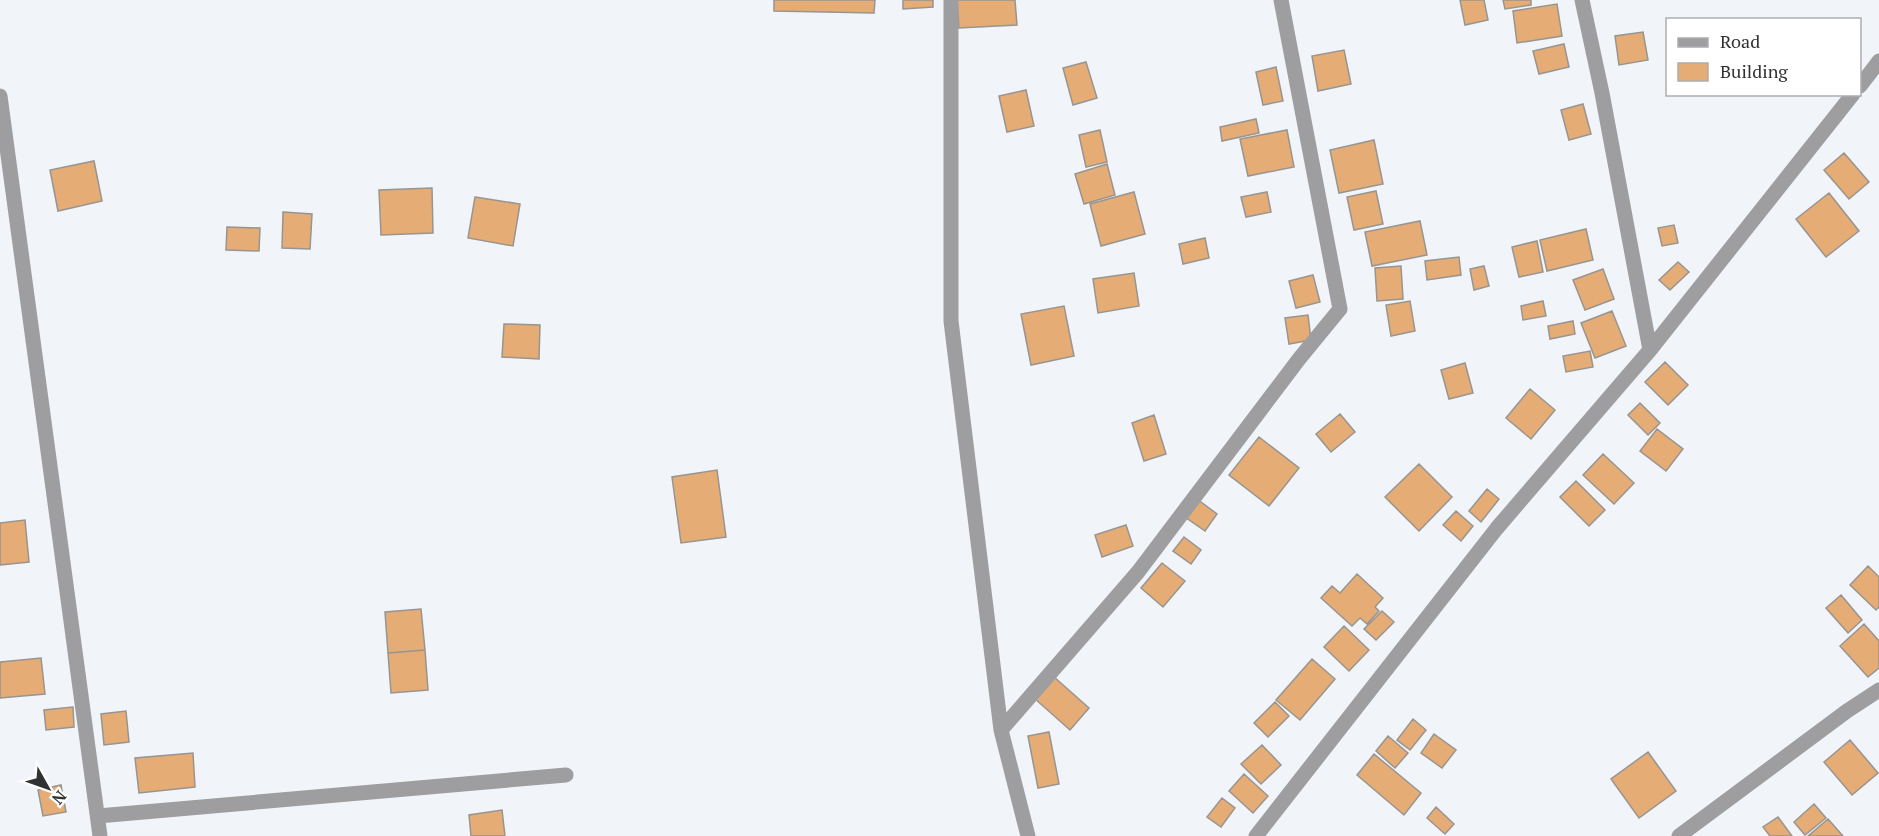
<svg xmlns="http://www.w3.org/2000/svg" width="1879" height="836" viewBox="0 0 1879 836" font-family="'PT Serif',serif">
	<rect width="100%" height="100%" fill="#f1f4f9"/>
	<path fill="#e5ad75" stroke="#989490" stroke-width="1.5" d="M774 0H875L874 13 774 11Z
		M903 0H933V7L903 9Z
		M957 0H1015L1017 25 959 28Z
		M1460 0H1484L1488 20 1465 25Z
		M1503 0H1531V5L1505 9Z
		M1557 4 1562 36 1517 43 1513 11Z
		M1643 32 1648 60 1619 65 1615 36Z
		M1564 44 1569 67 1539 74 1533 51Z
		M1344 50 1351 84 1318 91 1312 56Z
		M1086 62 1097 98 1073 105 1063 68Z
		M1276 67 1283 101 1263 105 1256 72Z
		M1026 90 1034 126 1007 132 999 96Z
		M1583 104 1591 134 1569 140 1561 110Z
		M1256 119 1259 133 1222 141 1220 127Z
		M1100 130 1107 162 1086 167 1079 135Z
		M1287 130 1294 167 1248 176 1240 139Z
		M1374 140 1383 184 1339 193 1330 150Z
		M1844 153 1869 182 1849 199 1824 170Z
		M94 161 102 201 58 211 50 170Z
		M1107 164 1115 195 1084 204 1075 174Z
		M432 188 433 233 381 235 379 190Z
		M1376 191 1383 224 1354 230 1347 197Z
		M1134 192 1145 234 1101 246 1090 204Z
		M1267 192 1271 212 1246 217 1241 197Z
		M1829 193 1859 231 1826 257 1796 219Z
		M475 197 520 204 513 246 468 238Z
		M283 212 312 214 310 249 282 248Z
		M1420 221 1427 255 1372 266 1365 232Z
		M1674 225 1678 243 1662 246 1658 228Z
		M227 227 260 228 259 251 226 250Z
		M1586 229 1593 260 1547 271 1540 240Z
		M1205 238 1209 258 1183 264 1179 244Z
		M1537 241 1543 272 1519 277 1512 247Z
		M1459 257 1461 275 1427 280 1425 261Z
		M1678 262 1689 272 1670 290 1659 280Z
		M1401 266 1403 299 1377 301 1375 268Z
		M1484 266 1489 286 1474 290 1470 269Z
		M1603 269 1614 299 1585 310 1573 280Z
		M1134 273 1139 306 1098 313 1093 279Z
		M1313 275 1320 302 1296 308 1289 281Z
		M1410 301 1415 331 1391 336 1386 305Z
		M1543 301 1546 316 1523 320 1521 306Z
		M1064 306 1074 356 1031 365 1021 314Z
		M1612 311 1626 346 1595 358 1581 323Z
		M1308 315 1311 340 1289 344 1285 318Z
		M1573 321 1575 334 1550 339 1548 326Z
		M504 324 540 325 539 359 502 357Z
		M1590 351 1593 367 1566 372 1563 356Z
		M1665 362 1688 385 1668 405 1645 382Z
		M1465 363 1473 393 1449 399 1441 370Z
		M1530 389 1555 410 1531 439 1506 418Z
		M1640 403 1660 423 1648 435 1628 415Z
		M1340 414 1355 432 1331 452 1316 434Z
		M1154 415 1166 454 1144 461 1132 423Z
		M1657 429 1683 449 1666 471 1640 451Z
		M1259 437 1299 468 1269 506 1229 475Z
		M1603 454 1634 483 1614 504 1583 475Z
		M1419 464 1452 497 1419 531 1385 497Z
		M717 470 726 537 681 543 672 477Z
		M1576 481 1605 510 1589 526 1560 497Z
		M1487 489 1499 499 1481 522 1469 511Z
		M1197 499 1217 514 1205 531 1185 517Z
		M1456 511 1473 526 1461 541 1443 525Z
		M25 520 29 562 0 565V523Z
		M1126 525 1133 546 1102 557 1095 535Z
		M1184 537 1201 550 1191 564 1173 551Z
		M1162 563 1185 581 1163 607 1141 588Z
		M1868 566 1879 577V607L1876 610 1850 585Z
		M1357 574 1383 598 1375 607 1379 611 1367 624 1360 618 1352 626 1321 598 1332 586 1340 593Z
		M1841 595 1862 620 1848 633 1826 608Z
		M421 609 425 650 388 653 385 612Z
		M1382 611 1394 622 1376 640 1364 629Z
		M1864 624 1879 641V668L1868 677 1840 646Z
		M1344 626 1369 650 1349 671 1324 647Z
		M425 650 428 690 391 693 388 653Z
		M41 658 45 694 0 698V662Z
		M1312 659 1335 679 1300 720 1276 700Z
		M1053 676 1089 708 1070 730 1034 698Z
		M1275 702 1289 716 1268 737 1254 723Z
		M73 707 74 727 46 730 44 710Z
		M126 711 129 742 104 745 101 714Z
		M1413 719 1426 730 1410 750 1397 740Z
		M1049 732 1059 784 1038 788 1028 736Z
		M1434 734 1456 750 1442 768 1421 753Z
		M1388 736 1408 753 1395 768 1376 751Z
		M1850 740 1878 773 1852 795 1824 762Z
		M1262 745 1281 765 1261 784 1241 764Z
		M1648 752 1676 791 1639 818 1611 779Z
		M193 753 195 787 139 793 135 758Z
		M1374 754 1421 793 1404 815 1357 775Z
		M1244 774 1268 796 1253 813 1229 791Z
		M61 785 66 812 43 816 38 790Z
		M1222 798 1235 808 1221 827 1207 817Z
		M1814 804 1826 818 1805 835 1794 822Z
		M1436 807 1454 824 1445 834 1427 818Z
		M502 810 505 836H471L469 815Z
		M1778 817 1792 836H1770L1763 827Z
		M1828 819 1843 836H1808Z"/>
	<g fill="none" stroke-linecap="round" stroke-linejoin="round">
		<path stroke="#9e9ea1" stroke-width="15" d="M951 0V321L1001 730 1028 836
			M1582 0 1602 93 1650 350
			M1860 86 1879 61
			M0 96 100 836
			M1001 730 1138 572 1299 359 1340 309 1281 0
			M98 816 566 775
			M1256 836 1497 528 1650 350 1853 94
			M1679 836 1847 711 1879 690"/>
	</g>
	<rect x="1666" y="18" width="195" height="78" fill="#ffffff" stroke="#acadad" stroke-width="1.5"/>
	<rect x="1678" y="38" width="30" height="9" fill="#9e9ea1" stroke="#acadad" stroke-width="1.5"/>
	<text x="1720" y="48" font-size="18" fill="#303133">Road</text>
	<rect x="1678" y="63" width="30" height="18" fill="#e5ad75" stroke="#acadad" stroke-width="1.5"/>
	<text x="1720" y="78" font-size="18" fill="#303133">Building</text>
	<g transform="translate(48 788) rotate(130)" stroke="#ffffff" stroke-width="4.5" paint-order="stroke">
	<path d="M0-4.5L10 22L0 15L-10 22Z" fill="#303133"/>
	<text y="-9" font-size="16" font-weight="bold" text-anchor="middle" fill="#303133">N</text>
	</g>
</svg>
